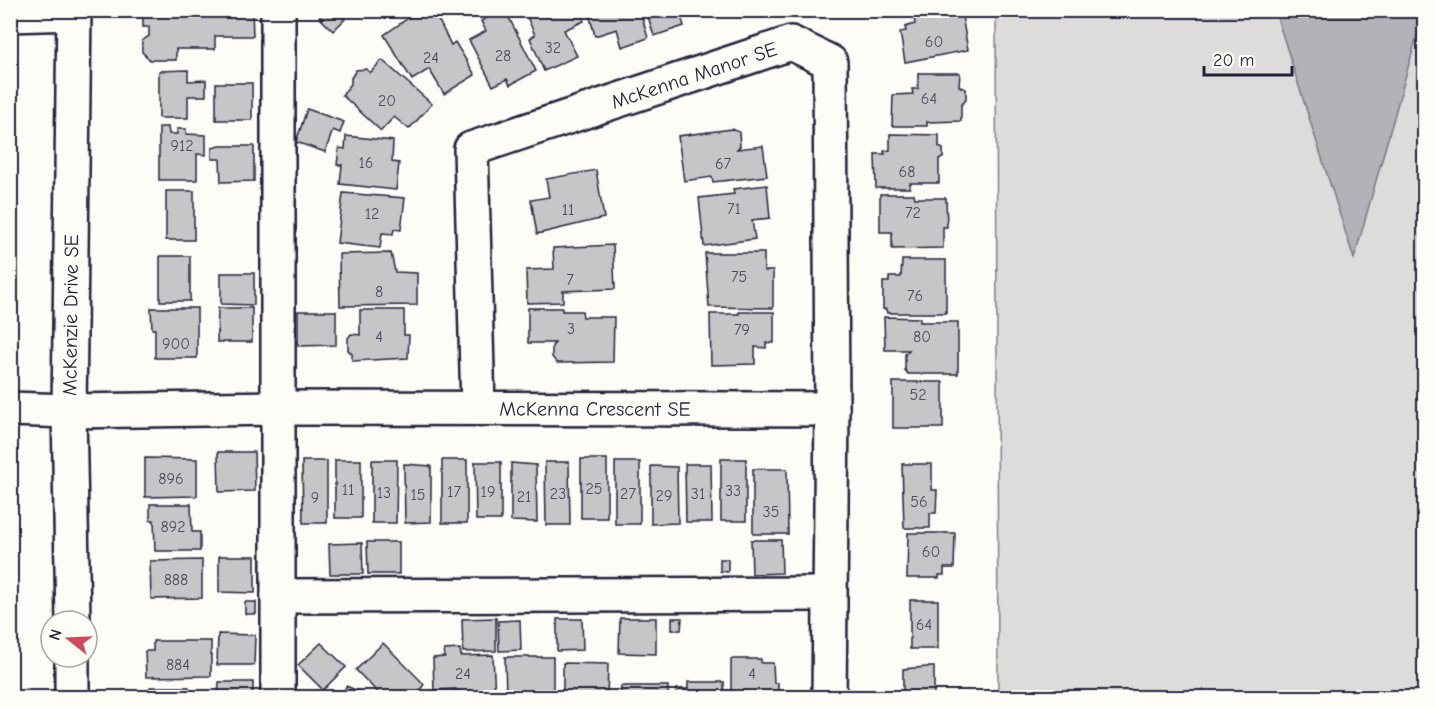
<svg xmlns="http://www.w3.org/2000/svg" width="1435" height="708" viewBox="0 0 1435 708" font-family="'Comic Neue',sans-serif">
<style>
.green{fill:#dddcdb;stroke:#807f8b;stroke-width:1.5}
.water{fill:#b2b2b7;stroke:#787885;stroke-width:1.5}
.building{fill:#c6c6c8;stroke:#22223b;stroke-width:1.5}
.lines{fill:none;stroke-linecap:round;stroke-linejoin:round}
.minor-casing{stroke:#22223b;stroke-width:38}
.minor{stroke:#fdfcf7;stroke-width:33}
.labels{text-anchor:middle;stroke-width:4.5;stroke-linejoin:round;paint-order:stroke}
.number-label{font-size:16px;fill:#4b4b5e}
.street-label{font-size:20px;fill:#22223b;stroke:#fdfcf7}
</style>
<rect width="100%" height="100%" fill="#fdfcf7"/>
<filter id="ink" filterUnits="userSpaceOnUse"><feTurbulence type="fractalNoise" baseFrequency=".0167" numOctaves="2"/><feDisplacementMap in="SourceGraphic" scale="12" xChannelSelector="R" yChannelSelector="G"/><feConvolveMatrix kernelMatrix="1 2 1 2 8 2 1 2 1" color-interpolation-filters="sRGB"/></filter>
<g filter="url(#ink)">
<polygon class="green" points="996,11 1424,11 1424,697 998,697"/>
<polygon class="water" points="1275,11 1424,11 1354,259"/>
<g class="building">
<polygon points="143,10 252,10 253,36 215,36 215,49 176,49 176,60 150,60 142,52 142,41 149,36 149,27 143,27"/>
<polygon points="326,10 336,10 345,19 333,31 319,17"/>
<polygon points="425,10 429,10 440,23 451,45 455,42 475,75 444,94 429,69 412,80 384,35 414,14 415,17"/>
<polygon points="501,10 505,10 536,71 510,85 507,79 493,86 469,40 486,31 481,21"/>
<polygon points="524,10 580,10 584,21 564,30 577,56 544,71 530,38 535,35"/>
<polygon points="588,10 640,10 648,38 622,47 617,29 595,36"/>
<polygon points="646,10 679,10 684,26 654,36"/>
<polygon points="913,10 961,10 968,50 905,62 900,32 906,31 905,27 915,24"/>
<polygon points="382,60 432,104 409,129 394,117 381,131 342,95 351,84 351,78 356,70 366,69 370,73"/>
<polygon points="188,70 188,81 206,80 206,96 188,96 188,118 159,118 159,71"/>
<polygon points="918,73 960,73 959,86 966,89 966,100 961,105 961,121 927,122 927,126 892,126 893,95 913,94 912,89 918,89"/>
<rect x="216" y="83" width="36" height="37"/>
<polygon points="307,109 344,122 340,133 333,130 325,152 296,142"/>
<polygon points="159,127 168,127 169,134 177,134 177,129 186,129 186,134 206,135 206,155 197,154 197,180 159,180"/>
<polygon points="732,129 739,132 740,146 737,149 763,146 767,176 713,182 712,177 684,181 678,136"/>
<polygon points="890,134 939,135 939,147 943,149 943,158 939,159 939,183 910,183 910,188 876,188 875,154 885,154 884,151 890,150"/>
<polygon points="346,136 393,141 392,162 399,163 396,190 340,184 342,165 337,165 339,148 345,149"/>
<polygon points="220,146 254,146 254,181 221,182 220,159 212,159 212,148"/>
<polygon points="596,170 604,218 537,234 531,200 549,197 546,179"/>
<polygon points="767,185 770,218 752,220 755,239 704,246 699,198 734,194 733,189"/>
<rect x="166" y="191" width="28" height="49"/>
<polygon points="343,193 405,198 401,230 394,229 393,234 382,233 380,248 337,243"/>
<polygon points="880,194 914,194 915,198 946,198 947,227 943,227 943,248 892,249 892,232 880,232"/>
<polygon points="613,245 615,289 563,291 563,302 527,303 526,270 554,269 553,248"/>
<polygon points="391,253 395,272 417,273 417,305 340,306 339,254"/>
<polygon points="705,253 764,253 764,271 773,271 773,308 709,307"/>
<rect x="160" y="256" width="30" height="45"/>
<polygon points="902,260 946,260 946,313 887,313 886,309 883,309 883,282 889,282 889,277 901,277"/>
<polygon points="221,273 254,273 254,305 221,304"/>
<polygon points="151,308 197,308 197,358 155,358 155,329 152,329"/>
<polygon points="218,308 252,308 252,342 217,342"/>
<polygon points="528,308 562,308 562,311 582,311 583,317 614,317 613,362 557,363 552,357 552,346 555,343 528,343"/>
<polygon points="360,310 404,310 404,335 409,335 408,358 352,361 352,354 348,350 348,338 351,334 360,335"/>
<polygon points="298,311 336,311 336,345 298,346"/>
<polygon points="739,312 774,312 774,343 766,343 766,348 755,347 755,364 711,365 710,314 739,314"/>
<polygon points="884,317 920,318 920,322 958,322 958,374 908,374 905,370 905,354 909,350 885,350"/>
<rect x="893" y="382" width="50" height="46"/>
<polygon points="218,452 254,452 255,491 219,492"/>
<polygon points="145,458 197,459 197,496 145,497"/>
<rect x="581" y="459" width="26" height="59"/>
<rect x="721" y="459" width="25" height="62"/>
<rect x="335" y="460" width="26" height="58"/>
<polygon points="372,460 397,460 396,523 372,523"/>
<rect x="442" y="460" width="25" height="63"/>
<polygon points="302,461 327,461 327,523 303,523"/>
<polygon points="475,462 501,462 501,520 476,520"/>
<polygon points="545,462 569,462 570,525 546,525"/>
<rect x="615" y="462" width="25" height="62"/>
<polygon points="511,463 536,465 537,522 511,521"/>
<polygon points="404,464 431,466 431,522 405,523"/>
<polygon points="685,464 711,464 712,522 686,522"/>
<polygon points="902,464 932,464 932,490 937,490 936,513 930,513 930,528 904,528"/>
<polygon points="651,466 677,467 678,523 651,524"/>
<polygon points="753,469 787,469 788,534 753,534"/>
<polygon points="150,504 191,504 192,532 200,532 200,551 155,551 154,520 150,520"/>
<polygon points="908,533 955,533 954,568 944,568 944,575 939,575 939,578 907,578"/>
<polygon points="751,540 781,540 782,573 752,574"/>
<polygon points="367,542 399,542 399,574 368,574"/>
<polygon points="362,543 363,574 330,574 329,544"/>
<polygon points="219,556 255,556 255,593 219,592"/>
<polygon points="720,559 728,559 728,572 720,571"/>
<polygon points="202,560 202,598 151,599 150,561"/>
<rect x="910" y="600" width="28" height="49"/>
<rect x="245" y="602" width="11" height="12"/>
<polygon points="496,618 496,651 463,652 462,619"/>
<polygon points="620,618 656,618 656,654 619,653"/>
<polygon points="672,618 682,618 681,630 672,630"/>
<polygon points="557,619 582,619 583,650 557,651"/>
<polygon points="520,620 521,650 499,651 498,621"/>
<polygon points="218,634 255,635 254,665 217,665"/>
<polygon points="153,641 211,641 211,676 146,677 145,651 153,651"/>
<polygon points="321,643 346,667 323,690 298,665"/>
<polygon points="383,643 424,684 415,698 383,698 356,670"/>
<polygon points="460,649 461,656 493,655 495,698 456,698 456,689 434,690 433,658 445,657 444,650"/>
<polygon points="505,657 553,657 553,698 506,698"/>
<polygon points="731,659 761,659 761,663 773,663 774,683 778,683 778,698 731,698"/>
<polygon points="563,663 608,664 607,698 563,698"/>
<polygon points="927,667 934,667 934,698 903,698 903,669"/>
<polygon points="219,682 253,682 253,698 218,698"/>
<polygon points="688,682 724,682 724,698 676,698 676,689 688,689"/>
<polygon points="346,686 370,696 370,698 342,698"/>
<rect x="621" y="686" width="47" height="12"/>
<rect x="150" y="687" width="39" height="11"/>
</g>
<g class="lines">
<defs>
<g id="minor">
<polyline points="278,10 278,698"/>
<polyline points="10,15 74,13"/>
<path id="s1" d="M478 408 471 149 791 43 830 62 832 409 829 698"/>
<path id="s2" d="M10 409 69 411 278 408 832 409"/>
<polyline points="278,596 829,594"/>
<path id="s3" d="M73 621 69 411 74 10"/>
<polyline points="72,698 72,657"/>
</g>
</defs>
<use href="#minor" class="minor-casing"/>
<use href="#minor" class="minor"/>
</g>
</g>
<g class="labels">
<g class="number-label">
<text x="934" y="47">60</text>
<text x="553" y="53">32</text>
<text x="503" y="61">28</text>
<text x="431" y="63">24</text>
<text x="929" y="104">64</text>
<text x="387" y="106">20</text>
<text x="182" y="151">912</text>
<text x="366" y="168">16</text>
<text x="723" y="169">67</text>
<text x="907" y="177">68</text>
<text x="734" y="214">71</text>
<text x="568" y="215">11</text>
<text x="913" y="218">72</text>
<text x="372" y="219">12</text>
<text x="739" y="282">75</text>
<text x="570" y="285">7</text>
<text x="379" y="297">8</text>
<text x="915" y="301">76</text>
<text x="571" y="334">3</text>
<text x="742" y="335">79</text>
<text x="379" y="342">4</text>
<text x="922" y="342">80</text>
<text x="176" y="349">900</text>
<text x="918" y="400">52</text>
<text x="171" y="484">896</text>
<text x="594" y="494">25</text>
<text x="348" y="495">11</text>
<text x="733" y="496">33</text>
<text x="454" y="497">17</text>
<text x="488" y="497">19</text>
<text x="384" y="498">13</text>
<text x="558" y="499">23</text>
<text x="628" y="499">27</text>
<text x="698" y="499">31</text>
<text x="418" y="500">15</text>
<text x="664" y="501">29</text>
<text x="524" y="502">21</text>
<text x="315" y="503">9</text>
<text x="919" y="507">56</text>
<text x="771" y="517">35</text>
<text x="173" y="532">892</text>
<text x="931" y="557">60</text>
<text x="176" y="585">888</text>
<text x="924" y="630">64</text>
<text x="178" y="670">884</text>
<text x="463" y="679">24</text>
<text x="752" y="679">4</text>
</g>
<g class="street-label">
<text dy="7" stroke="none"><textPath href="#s1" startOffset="494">McKenna Manor SE</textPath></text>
<text dy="7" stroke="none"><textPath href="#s3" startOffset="306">McKenzie Drive SE</textPath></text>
<text dy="7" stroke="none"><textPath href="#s2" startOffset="585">McKenna Crescent SE</textPath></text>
</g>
</g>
<rect width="1435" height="708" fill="none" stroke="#fdfcf7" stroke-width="36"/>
<rect x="18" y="18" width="1399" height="672" fill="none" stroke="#22223b" stroke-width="2" filter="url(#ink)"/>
<g transform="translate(69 639) rotate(288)"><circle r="28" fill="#fdfcf7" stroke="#a5a5ac" stroke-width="1.5"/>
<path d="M0-4.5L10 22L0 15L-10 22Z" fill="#d1495b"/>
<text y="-9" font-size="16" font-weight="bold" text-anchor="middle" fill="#22223b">N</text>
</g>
<path d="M1204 66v9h88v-9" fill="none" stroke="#22223b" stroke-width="3"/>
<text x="1213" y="66" font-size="18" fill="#22223b" stroke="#fdfcf7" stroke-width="4.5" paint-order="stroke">20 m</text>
</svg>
